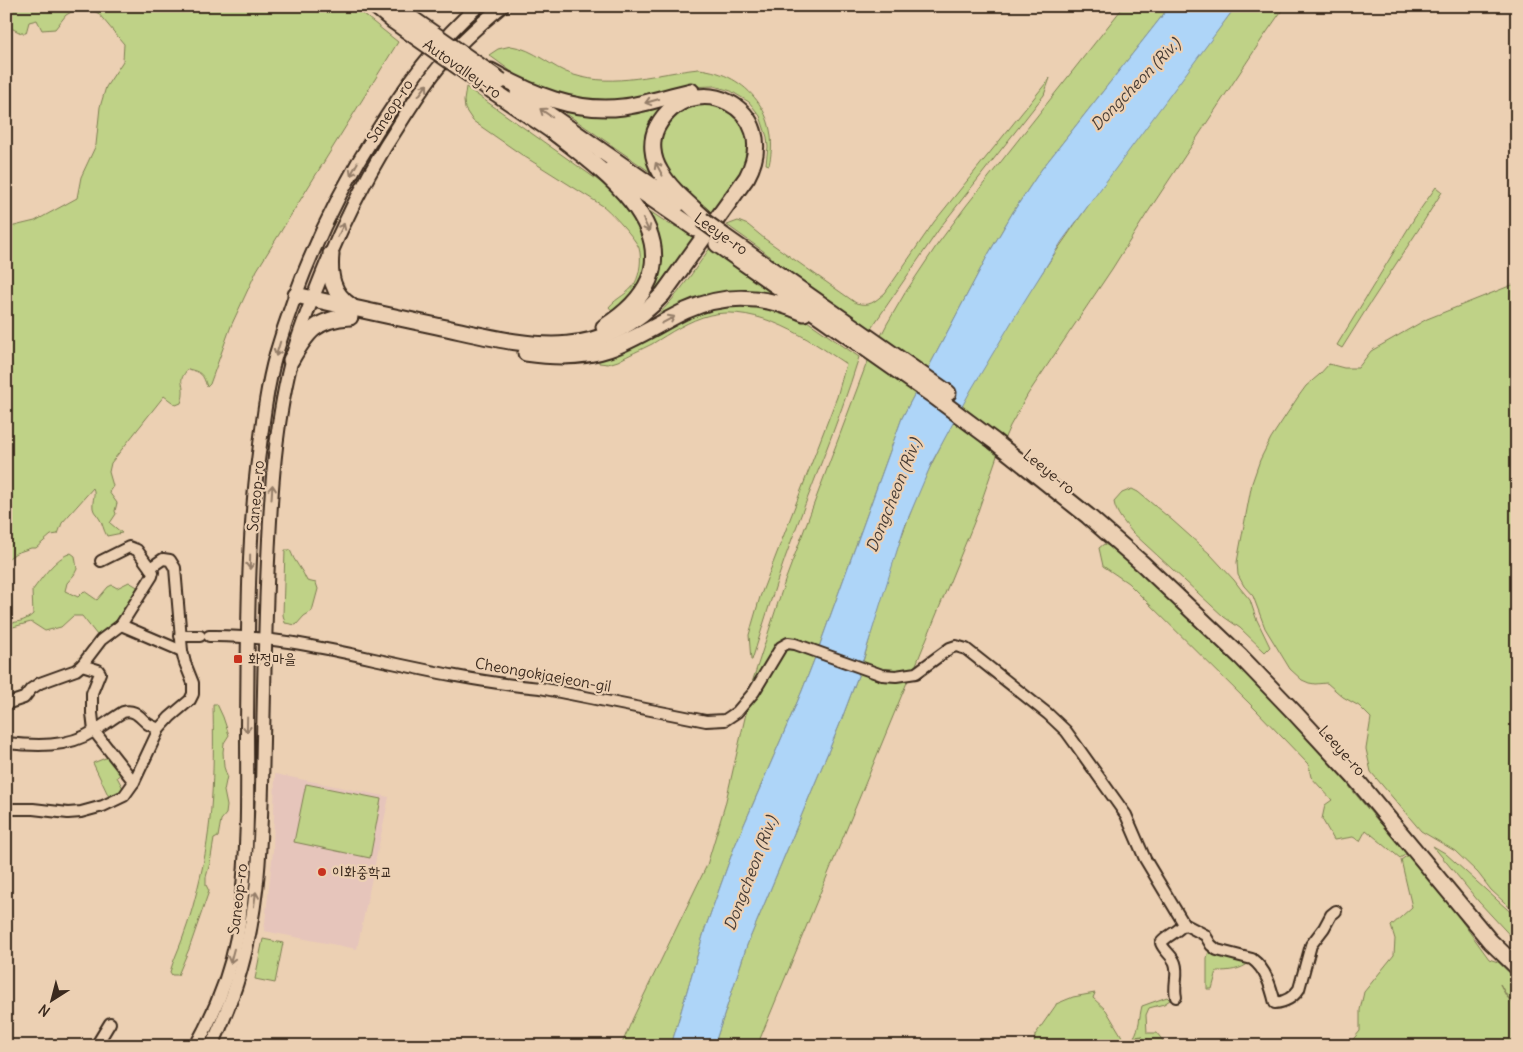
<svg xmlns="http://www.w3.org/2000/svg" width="1523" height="1052" viewBox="0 0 1523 1052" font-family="Delius,'Poor Story',sans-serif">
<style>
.built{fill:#e6c5bb}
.green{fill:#bfd287;stroke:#7d7e52}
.water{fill:#aed5f8;stroke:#8091a1}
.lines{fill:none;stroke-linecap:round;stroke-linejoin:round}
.minor-casing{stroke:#3b2a1e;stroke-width:14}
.major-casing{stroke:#3b2a1e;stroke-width:16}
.highway-casing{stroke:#3b2a1e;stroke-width:19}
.minor{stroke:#ecd0b3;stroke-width:10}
.major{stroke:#ecd0b3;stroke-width:12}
.highway{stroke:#ecd0b3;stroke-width:15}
.highway-bridge-casing{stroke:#3b2a1e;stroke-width:19;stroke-linecap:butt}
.highway-bridge{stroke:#ecd0b3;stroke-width:15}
.oneway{stroke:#947d68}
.poi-dot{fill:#c8321e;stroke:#ecd0b3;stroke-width:2}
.labels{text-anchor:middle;stroke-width:4.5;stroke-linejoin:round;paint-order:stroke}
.street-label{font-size:15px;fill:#3b2a1e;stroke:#ecd0b3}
.poi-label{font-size:15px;fill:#3b2a1e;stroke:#ecd0b3;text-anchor:start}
.water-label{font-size:16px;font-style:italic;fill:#463b34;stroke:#ecd0b3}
</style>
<rect width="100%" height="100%" fill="#ecd0b3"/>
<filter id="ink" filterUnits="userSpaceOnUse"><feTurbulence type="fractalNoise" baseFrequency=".02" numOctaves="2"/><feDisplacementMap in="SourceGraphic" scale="10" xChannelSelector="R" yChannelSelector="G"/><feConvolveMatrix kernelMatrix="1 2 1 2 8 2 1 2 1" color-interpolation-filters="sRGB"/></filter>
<g filter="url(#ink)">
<polygon class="built" points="275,774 389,797 357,949 264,931 273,851"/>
<g class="green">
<polygon points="6,6 82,6 66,15 55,29 42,30 37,20 29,22 26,33 21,33 11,28 9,21 6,22"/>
<path d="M84 6H353L398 42 257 270 231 326 210 384 207 387C203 374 201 372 188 369 177 382 184 381 183 394 183 397 182 400 181 403L176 405 164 396 111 463 109 472 113 486 109 492 117 503 115 511 116 514 110 523 122 533 107 536C103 530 103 523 99 518 96 513 94 513 93 508 92 500 96 494 93 488L62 523 58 534 51 535 36 548H31L16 553 6 560V228L35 221 77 198 81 177 96 145 100 107 106 87 123 61 124 44 98 13Z"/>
<polygon points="1124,6 1170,6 1041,170 1013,212 989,253 902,418 818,650 802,691 734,848 705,929 671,1046 621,1046 633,1018 707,865 725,805 747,709 790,640 750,689 785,581 866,365 887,324 905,293 937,245 966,206"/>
<path d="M1236 6H1285L1262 39 1146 215 1112 269 1028 394 1010 426 998 453 975 520 915 667 914 669 891 672 862 665C882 595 902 524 934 459 1014 295 1127 151 1236 6Z"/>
<path d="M511 46C535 49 551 68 574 75 615 88 657 73 699 69 748 74 781 116 769 165L766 164 768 147 767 137 760 116 749 102 731 91 714 86 686 87 652 95 603 103 549 94 520 78 489 55 498 49Z"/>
<path d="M1050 78 1044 95 942 225 870 330 798 279 762 250 727 225 738 221 748 225 765 239 856 303C870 307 874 302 885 293L934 222Z"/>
<path d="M466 87 599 181 621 200 637 219 648 250 641 285 618 311 613 312 609 307C617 297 629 294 635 283 640 274 642 258 639 248 635 238 612 213 603 206L522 155 473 121 465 109 464 101Z"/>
<polygon points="670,101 665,108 653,174 558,108"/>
<polygon points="714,101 744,119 753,155 714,216 694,203 682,192 659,159 660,134 678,108"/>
<path d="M1436 187 1442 192C1410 245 1374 295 1342 348L1337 345 1417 214Z"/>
<polygon points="648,210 669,224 687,231 697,238 659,293 637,304 650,285 645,214"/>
<path d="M710 248 780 295 778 298 761 294 646 325C673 304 690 276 710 248Z"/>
<polygon points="1512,285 1517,286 1517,914 1491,890 1478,873 1455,851 1421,831 1371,772 1366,749 1371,718 1359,706 1343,697 1327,683 1315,684 1309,683 1302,680 1290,669 1265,628 1253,596 1244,586 1238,575 1237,562 1252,483 1260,460 1271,438 1298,397 1306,386 1319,375 1329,364 1344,368 1358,368 1371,351 1427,319"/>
<path d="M737 303 792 313 807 321 859 357C838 425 809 491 785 558 773 592 763 626 752 660H751L749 635 760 597 837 397 846 364C809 339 758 304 710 315 689 320 670 333 652 344 640 350 629 355 618 361L608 364 599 363V359L692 315Z"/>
<path d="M1132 489 1138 492 1172 520 1210 554 1234 580 1240 588 1250 600 1256 618 1270 647 1265 652 1240 628 1224 617 1132 532C1125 523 1116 514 1114 502L1122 493Z"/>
<polygon points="1104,544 1115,549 1180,607 1275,701 1337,768 1352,790 1379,822 1394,835 1408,853 1400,858 1366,830 1360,841 1353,837 1334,840 1322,819 1325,805 1332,800 1311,777 1308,764 1256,710 1128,583 1103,566 1099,548"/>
<path d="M285 550H290C294 562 303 570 307 581L316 583 318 589 312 611 304 616 296 625 285 623 283 615Z"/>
<path d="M71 553 75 556 77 569 74 575 67 583 65 591 78 597 84 591 97 600 108 587 112 585 117 588 129 582 139 588V592L116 623 100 636 97 635 82 616H73L61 627 45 631 31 622 6 629V623C15 623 26 621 33 614L32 591C42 578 55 558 71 553Z"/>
<polygon points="859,673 883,681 908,680 757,1046 714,1046 747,945 839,726"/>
<path d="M213 704H217L223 717 229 735 224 743 223 752 224 767 227 776 224 791 227 806 226 814 221 820 218 837 214 839 210 863 206 877V885L209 891 189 949 178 975H172L170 972C173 961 178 951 182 940 190 919 196 896 201 874 214 818 214 761 213 704Z"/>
<polygon points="108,757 122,773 117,777 124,790 109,797 93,763"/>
<polygon points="306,784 381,799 370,858 294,842"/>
<polygon points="1433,846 1445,853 1517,918 1517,943 1479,902"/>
<polygon points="1408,855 1455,912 1489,959 1498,962 1517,980 1517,1007 1507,996 1500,984 1506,996 1517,1008 1517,1046 1350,1046 1350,1043 1360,1031 1360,1010 1364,992 1394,955 1395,939 1391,926 1412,907 1401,860"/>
<polygon points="263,939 283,943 275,983 255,979"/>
<path d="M1209 951H1212L1250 962C1241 970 1229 971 1217 971L1212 989H1207V958Z"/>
<path d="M1095 993 1093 998 1106 1010 1124 1040 1143 1036 1134 1037C1140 1027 1139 1017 1142 1006L1167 997 1170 1000 1164 1004 1149 1008 1146 1015 1147 1033H1157L1163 1041 1160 1046H1143L1144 1043 1142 1046H1034L1035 1035 1056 1005V1004L1073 997Z"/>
</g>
<polygon class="water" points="1170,6 1236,6 1062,241 1020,308 971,390 933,460 904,528 859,673 839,726 747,945 714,1046 671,1046 705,929 734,848 802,691 818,650 902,418 989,253 1013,212 1041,170"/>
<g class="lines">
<defs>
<g id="minor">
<polyline points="101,561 129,547 137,550 150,568"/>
<polyline points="121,625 182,651"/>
<polyline points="180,636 200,636"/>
<path d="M209 636C265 635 320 647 374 659 429 671 484 683 540 688L706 721 725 720 737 712 754 692 781 647 788 643 795 644 882 675 896 676 916 673 950 648 956 646 966 649 1048 714 1066 731 1074 742 1126 815 1145 859 1184 924 1205 935 1211 945 1217 950 1252 959C1266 969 1271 987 1275 1003 1285 1002 1293 998 1299 989L1311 945 1324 928 1331 915 1336 911"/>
<polyline points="82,665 98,670 100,673 92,693 92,713 94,731 134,782"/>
<polyline points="6,704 24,698 31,689 40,683 76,670 82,665 101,640 121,625 152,576 153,572 150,568 163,559 170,560 175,568 182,651 185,663 193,683 193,694 190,700 170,717 159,729 134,782 124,796 103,806 81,812 68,813 33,809 6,809"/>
<path d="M6 743C35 746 68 748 94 731 104 725 113 718 123 712 136 709 139 717 148 724 152 726 156 728 159 729"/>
<path d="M1176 997C1173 985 1179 974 1175 963 1172 955 1164 951 1161 943 1167 935 1177 933 1184 924"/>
<polyline points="96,1046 110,1023"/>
</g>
<g id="major">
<path d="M196 1046C215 1012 230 974 237 937 239 926 240 914 241 903 249 844 247 785 247 725 248 634 247 543 259 453 263 420 267 386 276 354 299 275 333 200 377 131 406 86 437 41 478 6"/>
<path d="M211 1046C218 1034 222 1022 227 1010 262 924 261 832 263 740 264 688 265 636 267 584 270 510 273 434 291 362 298 333 310 305 321 277 339 232 360 189 385 147 402 121 418 93 438 68 457 45 479 25 502 6"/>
</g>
<g id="highway">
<polyline points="375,6 392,20"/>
<path d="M491 71C531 94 576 113 623 107 646 104 668 96 691 91"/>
<polyline points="493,91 558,135"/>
<polyline points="518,93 678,204"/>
<path d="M551 130C592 163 674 217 649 280 640 301 623 315 604 327"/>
<polyline points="610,170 696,229"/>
<polyline points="725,237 948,393"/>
<polyline points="717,244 931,394 994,441 1088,516 1144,565 1241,657 1293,711 1354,777 1490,941 1517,967"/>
<path d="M331 254C329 275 332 294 351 306"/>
<path d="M296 295C343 306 390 316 437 326 523 344 595 369 663 294L747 177C784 108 691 64 657 127 650 141 652 158 660 171 670 189 688 203 704 218"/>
<path d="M526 353C553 357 583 358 609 349 636 339 660 323 685 311 724 293 765 295 804 313"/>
<path d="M291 360C307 332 316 319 350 317"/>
</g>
</defs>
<use href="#minor" class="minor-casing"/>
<use href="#major" class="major-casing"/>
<use href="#highway" class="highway-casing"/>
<use href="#minor" class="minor"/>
<use href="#major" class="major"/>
<use href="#highway" class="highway"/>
<defs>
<g id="highway-bridge">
<polyline points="401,11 501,81"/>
<polyline points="392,20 493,91"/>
<polyline points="702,220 724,236"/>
</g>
</defs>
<use href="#highway-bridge" class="highway-bridge-casing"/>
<use href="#highway-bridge" class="highway-bridge"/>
</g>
<defs><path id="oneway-shaft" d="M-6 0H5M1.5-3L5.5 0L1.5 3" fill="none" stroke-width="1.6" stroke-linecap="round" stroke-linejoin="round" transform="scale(1.25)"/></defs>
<g class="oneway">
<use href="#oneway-shaft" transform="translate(423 90) rotate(-54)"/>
<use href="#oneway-shaft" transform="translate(652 101) rotate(164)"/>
<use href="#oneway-shaft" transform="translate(546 113) rotate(-145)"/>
<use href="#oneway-shaft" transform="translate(354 169) rotate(119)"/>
<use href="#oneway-shaft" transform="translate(659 169) rotate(-118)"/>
<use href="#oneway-shaft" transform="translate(646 225) rotate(65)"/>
<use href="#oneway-shaft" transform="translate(341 230) rotate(-65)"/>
<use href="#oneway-shaft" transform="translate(668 320) rotate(-28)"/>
<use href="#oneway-shaft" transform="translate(278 349) rotate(107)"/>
<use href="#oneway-shaft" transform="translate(272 492) rotate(-86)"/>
<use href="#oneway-shaft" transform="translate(250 562) rotate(91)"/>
<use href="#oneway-shaft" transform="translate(247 725) rotate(91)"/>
<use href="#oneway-shaft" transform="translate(255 899) rotate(-82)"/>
<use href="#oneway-shaft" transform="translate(232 956) rotate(105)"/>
</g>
</g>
<g class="poi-dot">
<rect x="233" y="654" width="10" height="10" rx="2.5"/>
<circle cx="322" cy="872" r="5"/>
</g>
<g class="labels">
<g class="street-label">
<text transform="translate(462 69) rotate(35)" y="5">Autovalley-ro</text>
<text transform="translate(390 111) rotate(-57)" y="5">Saneop-ro</text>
<text transform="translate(721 234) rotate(35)" y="5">Leeye-ro</text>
<text transform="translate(1049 472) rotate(39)" y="5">Leeye-ro</text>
<text transform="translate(256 496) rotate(-85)" y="5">Saneop-ro</text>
<text transform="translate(543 675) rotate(10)" y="5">Cheongokjaejeon-gil</text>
<text transform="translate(1342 751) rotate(48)" y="5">Leeye-ro</text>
<text transform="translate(238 899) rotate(-83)" y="5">Saneop-ro</text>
</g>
<g class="poi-label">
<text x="248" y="664">화정마을</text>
<text x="332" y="877">이화중학교</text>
</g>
<g class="water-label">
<text transform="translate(1135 84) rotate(-46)" y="6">Dongcheon (Riv.)</text>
<text transform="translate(893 495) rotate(-68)" y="6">Dongcheon (Riv.)</text>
<text transform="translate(750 873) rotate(-69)" y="6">Dongcheon (Riv.)</text>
</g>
</g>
<rect width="1523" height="1052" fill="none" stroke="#ecd0b3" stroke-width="25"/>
<rect x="12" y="12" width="1498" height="1027" fill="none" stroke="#3b2a1e" stroke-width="2" filter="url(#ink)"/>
<g transform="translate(52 1000) rotate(216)" stroke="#ecd0b3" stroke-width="4" paint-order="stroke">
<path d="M0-4L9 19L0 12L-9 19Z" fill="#3b2a1e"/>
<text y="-8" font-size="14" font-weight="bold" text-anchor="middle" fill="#3b2a1e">N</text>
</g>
</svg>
